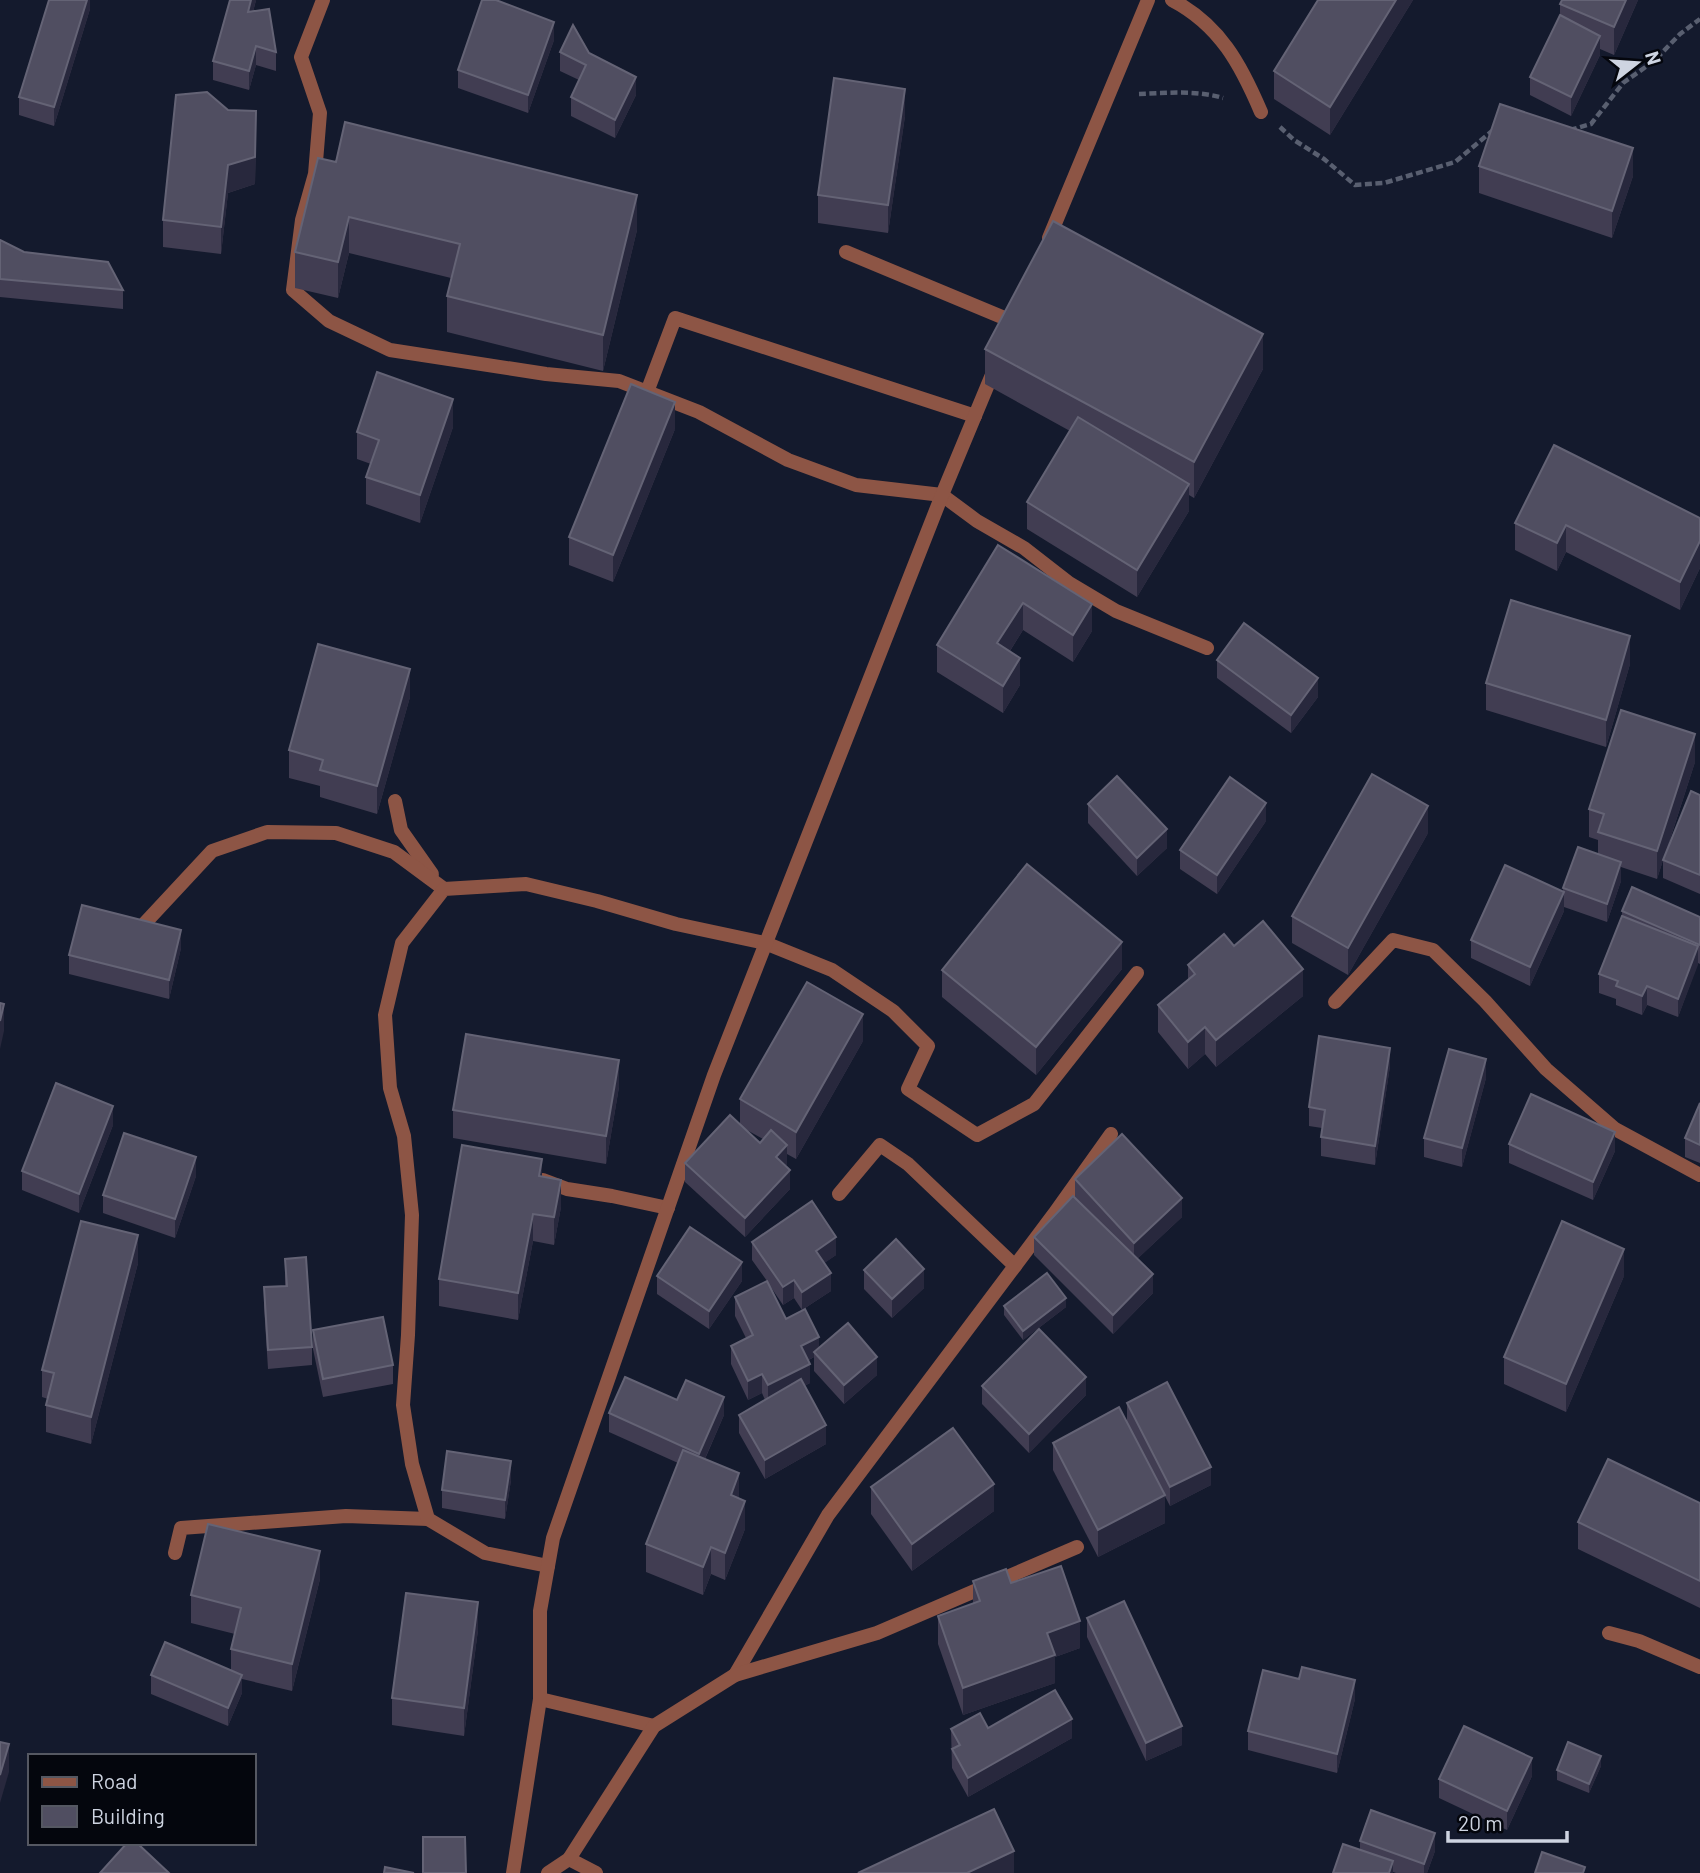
<svg xmlns="http://www.w3.org/2000/svg" width="1700" height="1873" viewBox="0 0 1700 1873" font-family="Barlow,sans-serif">
<style>
.lines{fill:none;stroke-linecap:round;stroke-linejoin:round}
.path{stroke:#595f70;stroke-width:4.5;stroke-dasharray:7 3.5;stroke-linecap:butt}
.minor{stroke:#8d5545;stroke-width:14}
.wall{fill:#413d52;fill-rule:evenodd}
.shaded-wall{fill:#28283d}
.building{fill:#504e61;stroke:#646375;stroke-width:2}
</style>
<rect width="100%" height="100%" fill="#141a2d"/>
<g class="lines">
<g class="path">
<path d="M1139 94C1166 93 1197 90 1223 98"/>
<polyline points="1280,127 1294,140 1324,159 1355,185 1384,183 1455,162 1492,131"/>
<polyline points="1570,130 1591,124 1623,83 1654,61 1680,34 1700,19"/>
</g>
<g class="minor">
<polyline points="323,0 301,57 320,113 315,174 302,220 293,290 329,321 390,350 546,374 619,381 699,412 788,460 856,485 942,495 977,521 1024,548 1069,583 1116,611 1207,648"/>
<path d="M1172 0C1220 25 1241 65 1261 112"/>
<polyline points="1049,238 1148,0"/>
<polyline points="846,252 1014,322"/>
<polyline points="647,392 675,318 975,416"/>
<polyline points="395,801 401,830 432,874"/>
<polyline points="145,923 212,851 267,832 336,833 394,852 444,889"/>
<polyline points="1335,1002 1393,940 1433,950 1485,1001 1546,1069 1615,1129 1700,1175"/>
<polyline points="543,1180 567,1189 612,1196 668,1208"/>
<polyline points="839,1194 880,1145 908,1164 1015,1266"/>
<polyline points="175,1553 181,1528 346,1516 428,1519"/>
<polyline points="548,1566 485,1553 428,1519 412,1464 403,1405 408,1335 412,1215 404,1136 390,1088 385,1015 402,943 444,889 526,884 597,901 676,924 765,943 832,970 893,1011 928,1046 908,1089 977,1135 1034,1104 1137,973"/>
<polyline points="1609,1633 1639,1641 1700,1667"/>
<polyline points="735,1675 828,1515 1054,1214 1111,1134"/>
<polyline points="540,1699 654,1726"/>
<polyline points="569,1859 596,1873"/>
<polyline points="513,1873 540,1699 540,1611 553,1538 714,1075 942,495 994,370"/>
<polyline points="548,1873 569,1859 654,1726 735,1675 877,1633 1077,1547"/>
</g>
</g>
<g class="wall">
<polygon points="90,0 90,9 54,126 19,115 19,97"/>
<polygon points="256,0 253,12 276,52 276,71 256,65 249,90 213,80 213,61"/>
<polygon points="1318,0 1413,0 1330,135 1274,99 1274,71"/>
<polygon points="1638,0 1614,55 1600,49 1600,55 1571,116 1530,95 1530,77 1560,16 1560,4"/>
<polygon points="554,40 528,113 458,88 458,70"/>
<polygon points="560,52 589,53 636,95 615,138 571,116 571,97 579,80 560,71"/>
<polygon points="905,116 888,233 818,223 818,195"/>
<polygon points="256,138 255,184 228,193 221,254 163,247 163,220"/>
<polygon points="318,158 637,230 603,371 447,332 447,296 451,278 349,253 338,298 295,288 295,252"/>
<polygon points="1479,166 1633,176 1612,238 1479,193"/>
<polygon points="0,240 24,252 123,290 123,309 0,297"/>
<polygon points="985,349 1263,369 1194,498 1189,495 1189,511 1137,597 1027,529 1027,502 1070,431 985,384"/>
<polygon points="453,427 420,523 366,504 366,477 371,464 357,459 357,432"/>
<polygon points="675,429 613,582 569,565 569,537"/>
<polygon points="1700,518 1700,568 1680,610 1566,552 1557,571 1515,550 1515,523"/>
<polygon points="998,545 1092,631 1073,662 1023,630 1010,651 1020,685 1003,713 937,672 937,645"/>
<polygon points="1217,660 1318,697 1291,733 1217,678"/>
<polygon points="1630,664 1606,747 1486,710 1486,683"/>
<polygon points="410,697 377,814 320,797 320,786 289,778 289,750"/>
<polygon points="1695,762 1664,858 1700,795 1700,894 1663,878 1663,860 1657,879 1621,867 1621,881 1607,922 1564,907 1564,911 1530,986 1471,958 1471,940 1563,892 1563,888 1598,854 1598,840 1589,837 1589,809"/>
<polygon points="1088,804 1167,848 1137,876 1088,823"/>
<polygon points="1266,821 1217,894 1180,869 1180,850"/>
<polygon points="1428,833 1348,975 1292,943 1292,916"/>
<polygon points="1622,911 1700,917 1700,964 1698,963 1678,1017 1647,1005 1642,1015 1616,1005 1616,999 1599,993 1599,974 1622,916"/>
<polygon points="1234,946 1303,996 1216,1067 1205,1054 1188,1069 1158,1032 1158,1005 1188,980 1188,965"/>
<polygon points="181,948 169,999 69,974 69,955"/>
<polygon points="1122,969 1036,1075 942,997 942,970"/>
<path d="M863 1041 796 1159 787 1154V1164L785 1166 790 1189 745 1237 685 1182V1163L740 1125V1099ZM745 1129 763 1139 760 1143Z"/>
<polygon points="1390,1066 1375,1165 1321,1156 1321,1137 1322,1128 1309,1126 1309,1107"/>
<polygon points="1486,1078 1462,1167 1424,1157 1424,1138"/>
<polygon points="619,1087 606,1164 453,1138 453,1110"/>
<polygon points="1700,1103 1700,1163 1685,1157 1685,1138"/>
<polygon points="113,1125 79,1213 22,1190 22,1171"/>
<polygon points="1509,1144 1615,1151 1593,1200 1509,1163"/>
<polygon points="196,1176 175,1238 103,1213 103,1195"/>
<polygon points="542,1177 561,1207 554,1245 533,1241 518,1320 439,1306 439,1279"/>
<polygon points="1075,1179 1182,1217 1137,1259 1153,1293 1113,1334 1034,1255 1034,1237 1075,1197"/>
<polygon points="752,1242 836,1255 824,1263 831,1291 802,1310 794,1298 783,1305 770,1286 786,1319 819,1349 877,1375 844,1404 814,1371 814,1357 809,1360 810,1383 804,1386 826,1444 765,1479 739,1433 739,1415 765,1400 762,1393 748,1400 731,1364 731,1346 746,1338 735,1316 735,1297 767,1281 752,1260"/>
<polygon points="285,1259 312,1347 312,1365 268,1369 264,1306 264,1287 285,1286"/>
<polygon points="138,1263 91,1444 46,1432 46,1405 48,1399 42,1397 42,1370"/>
<polygon points="864,1270 924,1288 892,1318 864,1289"/>
<polygon points="657,1276 742,1281 709,1329 657,1294"/>
<polygon points="1624,1276 1566,1412 1504,1384 1504,1357"/>
<polygon points="1004,1306 1066,1307 1023,1340 1004,1315"/>
<polygon points="313,1330 393,1365 393,1384 323,1397 313,1349"/>
<polygon points="982,1386 1086,1395 1029,1453 982,1404"/>
<polygon points="677,1400 724,1415 705,1459 739,1499 745,1529 725,1580 711,1574 703,1595 646,1572 646,1544 678,1463 609,1432 609,1413"/>
<polygon points="1127,1403 1211,1485 1170,1506 1127,1422"/>
<polygon points="1053,1443 1165,1523 1098,1557 1053,1470"/>
<polygon points="511,1480 505,1519 442,1508 442,1490"/>
<polygon points="871,1487 994,1511 912,1571 871,1514"/>
<polygon points="1700,1503 1700,1608 1578,1549 1578,1522"/>
<polygon points="320,1579 292,1691 242,1679 242,1693 228,1726 151,1694 151,1675 231,1670 231,1649 235,1634 191,1623 191,1595"/>
<polygon points="973,1581 1011,1583 1080,1648 1055,1657 1055,1683 963,1715 938,1644 938,1616 973,1604"/>
<polygon points="1087,1618 1182,1745 1146,1761 1087,1637"/>
<polygon points="478,1630 464,1736 392,1725 392,1698"/>
<polygon points="1355,1699 1337,1773 1248,1750 1248,1731"/>
<polygon points="988,1728 1072,1738 968,1797 952,1768 951,1729"/>
<polygon points="1601,1766 1589,1793 1557,1780 1557,1770"/>
<polygon points="1532,1776 1507,1830 1439,1798 1439,1779"/>
<polygon points="1360,1841 1435,1851 1427,1873 1396,1873 1393,1872 1393,1873 1360,1850"/>
</g>
<g class="shaded-wall">
<polygon points="87,0 90,0 90,9 54,126 54,107"/>
<polygon points="251,0 256,0 248,31 248,12"/>
<polygon points="1396,0 1413,0 1330,135 1330,107"/>
<polygon points="1626,0 1638,0 1614,55 1614,27"/>
<polygon points="554,22 554,40 528,113 528,95"/>
<polygon points="1600,36 1600,55 1571,116 1571,97"/>
<polygon points="256,46 256,65 249,90 249,71"/>
<polygon points="636,77 636,95 615,138 615,120"/>
<polygon points="905,89 905,116 888,233 888,205"/>
<polygon points="256,111 255,184 228,193 221,254 221,227 228,165"/>
<polygon points="1633,148 1633,176 1612,238 1612,211"/>
<polygon points="637,195 637,230 603,371 603,335"/>
<polygon points="349,217 349,253 338,298 338,262"/>
<polygon points="1263,334 1263,369 1194,498 1194,462"/>
<polygon points="453,399 453,427 420,523 420,495"/>
<polygon points="675,402 675,429 613,582 613,555"/>
<polygon points="1189,484 1189,511 1137,597 1137,570"/>
<polygon points="1566,525 1566,552 1557,571 1557,543"/>
<polygon points="1700,541 1700,568 1680,610 1680,582"/>
<polygon points="1023,603 1023,630 997,671 997,643"/>
<polygon points="1092,604 1092,631 1073,662 1073,635"/>
<polygon points="1630,636 1630,664 1606,747 1606,720"/>
<polygon points="1020,658 1020,685 1003,713 1003,686"/>
<polygon points="410,669 410,697 377,814 377,786"/>
<polygon points="1318,678 1318,697 1291,733 1291,715"/>
<polygon points="1695,734 1695,762 1657,879 1657,851"/>
<polygon points="1266,803 1266,821 1217,894 1217,875"/>
<polygon points="1428,806 1428,833 1348,975 1348,948"/>
<polygon points="1167,829 1167,848 1137,876 1137,858"/>
<polygon points="1621,862 1621,881 1607,922 1607,904"/>
<polygon points="1564,892 1564,911 1530,986 1530,967"/>
<polygon points="181,930 181,948 169,999 169,980"/>
<polygon points="1122,942 1122,969 1036,1075 1036,1047"/>
<polygon points="1698,946 1698,965 1678,1017 1678,999"/>
<polygon points="1303,969 1303,996 1216,1067 1216,1040"/>
<polygon points="1647,986 1647,1005 1642,1015 1642,996"/>
<polygon points="4,1004 4,1031 0,1049 0,1021"/>
<polygon points="863,1014 863,1041 796,1159 796,1132"/>
<polygon points="1205,1027 1205,1054 1188,1069 1188,1042"/>
<polygon points="1390,1048 1390,1066 1375,1165 1375,1146"/>
<polygon points="1486,1059 1486,1078 1462,1167 1462,1148"/>
<polygon points="619,1060 619,1087 606,1164 606,1136"/>
<polygon points="113,1106 113,1125 79,1213 79,1194"/>
<polygon points="1615,1132 1615,1151 1593,1200 1593,1182"/>
<polygon points="787,1145 787,1164 776,1176 776,1157"/>
<polygon points="196,1157 196,1176 175,1238 175,1219"/>
<polygon points="542,1159 542,1187 539,1176"/>
<polygon points="790,1170 790,1189 745,1237 745,1218"/>
<polygon points="561,1180 561,1207 554,1245 554,1217"/>
<polygon points="1182,1198 1182,1217 1134,1262 1134,1243"/>
<polygon points="533,1214 533,1241 518,1320 518,1293"/>
<polygon points="138,1235 138,1263 91,1444 91,1417"/>
<polygon points="836,1237 836,1255 816,1269 816,1251"/>
<polygon points="1624,1249 1624,1276 1566,1412 1566,1384"/>
<polygon points="742,1262 742,1281 709,1329 709,1311"/>
<polygon points="924,1269 924,1288 892,1318 892,1299"/>
<polygon points="831,1273 831,1291 802,1310 802,1292"/>
<polygon points="1153,1274 1153,1293 1113,1334 1113,1315"/>
<polygon points="794,1280 794,1298 783,1305 783,1287"/>
<polygon points="1066,1298 1066,1307 1023,1340 1023,1331"/>
<polygon points="819,1337 819,1355 814,1352 814,1357 801,1364 801,1346"/>
<polygon points="877,1357 877,1375 844,1404 844,1385"/>
<polygon points="810,1364 810,1383 768,1404 768,1385"/>
<polygon points="762,1374 762,1393 748,1400 748,1381"/>
<polygon points="1086,1377 1086,1395 1029,1453 1029,1434"/>
<polygon points="724,1397 724,1415 699,1472 699,1454"/>
<polygon points="826,1425 826,1444 765,1479 765,1460"/>
<polygon points="511,1461 511,1480 505,1519 505,1500"/>
<polygon points="1211,1467 1211,1485 1170,1506 1170,1487"/>
<polygon points="739,1473 739,1500 731,1495"/>
<polygon points="994,1484 994,1511 912,1571 912,1544"/>
<polygon points="1165,1495 1165,1523 1098,1557 1098,1530"/>
<polygon points="745,1501 745,1529 725,1580 725,1553"/>
<polygon points="711,1547 711,1574 703,1595 703,1567"/>
<polygon points="320,1551 320,1579 292,1691 292,1664"/>
<polygon points="478,1602 478,1630 464,1736 464,1708"/>
<polygon points="1080,1621 1080,1648 1055,1657 1055,1683 963,1715 963,1688 1047,1633"/>
<polygon points="242,1675 242,1693 228,1726 228,1708"/>
<polygon points="1355,1680 1355,1699 1337,1773 1337,1754"/>
<polygon points="1072,1719 1072,1738 968,1797 968,1778"/>
<polygon points="1182,1726 1182,1745 1146,1761 1146,1743"/>
<polygon points="9,1744 9,1772 0,1803 0,1775"/>
<polygon points="1601,1756 1601,1766 1589,1793 1589,1784"/>
<polygon points="1532,1758 1532,1776 1507,1830 1507,1811"/>
<polygon points="1435,1833 1435,1851 1427,1873 1424,1873 1424,1864"/>
<polygon points="1014,1851 1014,1873 967,1873"/>
<polygon points="1393,1861 1393,1873 1389,1873"/>
</g>
<g class="building">
<polygon points="49,0 87,0 54,107 19,97"/>
<polygon points="230,0 251,0 248,12 269,9 276,52 256,46 249,71 213,61"/>
<polygon points="482,0 496,0 554,22 528,95 458,70"/>
<polygon points="1318,0 1396,0 1330,107 1274,71"/>
<polygon points="1562,0 1626,0 1614,27 1560,4"/>
<polygon points="1560,15 1600,36 1571,97 1530,77"/>
<polygon points="573,25 589,53 636,77 615,120 571,97 586,65 560,52"/>
<polygon points="834,78 905,89 888,205 818,195"/>
<polygon points="207,92 228,110 256,111 255,157 228,165 221,227 163,220 176,95"/>
<polygon points="1500,104 1633,148 1612,211 1479,166"/>
<polygon points="345,122 637,195 603,335 447,296 460,244 349,217 338,262 295,252 318,158 336,162"/>
<polygon points="1053,221 1263,334 1194,462 985,349"/>
<polygon points="0,240 24,252 108,262 123,290 0,279"/>
<polygon points="377,372 453,399 420,495 366,477 379,440 357,432"/>
<polygon points="631,384 675,402 613,555 569,537"/>
<polygon points="1078,417 1189,484 1137,570 1027,502"/>
<polygon points="1554,445 1700,518 1700,541 1680,582 1566,525 1557,543 1515,523"/>
<polygon points="998,545 1092,604 1073,635 1023,603 997,643 1020,658 1003,686 937,645"/>
<polygon points="1511,600 1630,636 1606,720 1486,683"/>
<polygon points="1244,623 1318,678 1291,715 1217,660"/>
<polygon points="318,644 410,669 377,786 320,770 323,760 289,750"/>
<polygon points="1621,710 1695,734 1657,851 1598,832 1604,814 1589,809"/>
<polygon points="1372,774 1428,806 1348,948 1292,916"/>
<polygon points="1117,776 1167,829 1137,858 1088,804"/>
<polygon points="1230,777 1266,803 1217,875 1180,850"/>
<polygon points="1691,791 1700,795 1700,875 1663,860"/>
<polygon points="1578,847 1621,862 1607,904 1563,888"/>
<polygon points="1027,864 1122,942 1036,1047 942,970"/>
<polygon points="1505,865 1564,892 1530,967 1471,940"/>
<polygon points="1632,887 1700,917 1700,945 1622,911"/>
<polygon points="82,905 181,930 169,980 69,955"/>
<polygon points="1622,916 1698,946 1678,999 1647,986 1642,996 1616,986 1618,981 1599,974"/>
<polygon points="1263,921 1303,969 1216,1040 1205,1027 1188,1042 1158,1005 1195,974 1188,965 1224,934 1234,946"/>
<polygon points="807,982 863,1014 796,1132 740,1099"/>
<polygon points="0,1003 4,1004 0,1021"/>
<polygon points="466,1034 619,1060 606,1136 453,1110"/>
<polygon points="1319,1036 1390,1048 1375,1146 1321,1137 1325,1110 1309,1107"/>
<polygon points="1449,1049 1486,1059 1462,1148 1424,1138"/>
<polygon points="56,1083 113,1106 79,1194 22,1171"/>
<polygon points="1531,1094 1615,1132 1593,1182 1509,1144"/>
<polygon points="1700,1103 1700,1145 1685,1138"/>
<polygon points="730,1115 760,1143 771,1130 787,1145 776,1157 790,1170 745,1218 685,1163"/>
<polygon points="124,1133 196,1157 175,1219 103,1195"/>
<polygon points="1122,1134 1182,1198 1134,1243 1075,1179"/>
<polygon points="462,1145 542,1159 539,1176 561,1180 554,1217 533,1214 518,1293 439,1279"/>
<polygon points="1073,1196 1153,1274 1113,1315 1034,1237"/>
<polygon points="812,1201 836,1237 816,1251 831,1273 802,1292 794,1280 783,1287 752,1242"/>
<polygon points="81,1221 138,1235 91,1417 46,1405 54,1373 42,1370"/>
<polygon points="1562,1221 1624,1249 1566,1384 1504,1357"/>
<polygon points="690,1227 742,1262 709,1311 657,1276"/>
<polygon points="896,1239 924,1269 892,1299 864,1270"/>
<polygon points="306,1257 312,1347 268,1350 264,1287 287,1286 285,1259"/>
<polygon points="1047,1273 1066,1298 1023,1331 1004,1306"/>
<polygon points="767,1281 786,1319 805,1309 819,1337 801,1346 810,1364 768,1385 762,1374 748,1381 731,1346 753,1335 735,1297"/>
<polygon points="383,1317 393,1365 323,1379 313,1330"/>
<polygon points="848,1323 877,1357 844,1385 814,1352"/>
<polygon points="1039,1329 1086,1377 1029,1434 982,1386"/>
<polygon points="625,1377 677,1400 686,1380 724,1397 699,1454 609,1413"/>
<polygon points="801,1379 826,1425 765,1460 739,1415"/>
<polygon points="1167,1382 1211,1467 1170,1487 1127,1403"/>
<polygon points="1119,1407 1165,1495 1098,1530 1053,1443"/>
<polygon points="953,1428 994,1484 912,1544 871,1487"/>
<polygon points="683,1450 739,1473 731,1495 745,1501 725,1553 711,1547 703,1567 646,1544"/>
<polygon points="447,1451 511,1461 505,1500 442,1490"/>
<polygon points="1608,1459 1700,1503 1700,1581 1578,1522"/>
<polygon points="208,1524 320,1551 292,1664 231,1649 241,1608 191,1595"/>
<polygon points="1061,1566 1080,1621 1047,1633 1055,1655 963,1688 938,1616 980,1601 973,1581 1006,1569 1011,1583"/>
<polygon points="406,1593 478,1602 464,1708 392,1698"/>
<polygon points="1124,1601 1182,1726 1146,1743 1087,1618"/>
<polygon points="165,1642 242,1675 228,1708 151,1675"/>
<polygon points="1302,1667 1355,1680 1337,1754 1248,1731 1263,1670 1299,1679"/>
<polygon points="1055,1690 1072,1719 968,1778 952,1749 960,1745 951,1729 980,1713 988,1728"/>
<polygon points="1464,1726 1532,1758 1507,1811 1439,1779"/>
<polygon points="0,1742 9,1744 0,1775"/>
<polygon points="1568,1742 1601,1756 1589,1784 1557,1770"/>
<polygon points="994,1809 1014,1851 967,1873 858,1873"/>
<polygon points="1371,1810 1435,1833 1424,1864 1360,1841"/>
<polygon points="423,1837 465,1837 466,1873 423,1873"/>
<polygon points="127,1843 137,1843 169,1873 100,1873"/>
<polygon points="1343,1844 1393,1861 1389,1873 1333,1873"/>
<polygon points="1542,1852 1585,1867 1583,1873 1535,1873"/>
<polygon points="385,1867 414,1873 384,1873"/>
</g>
<rect x="28" y="1754" width="228" height="91" fill="#04060d" stroke="#555862" stroke-width="2"/>
<rect x="42" y="1777" width="35" height="10" fill="#8d5545" stroke="#555862" stroke-width="2"/>
<text x="91" y="1789" font-size="21" fill="#ced4e1">Road</text>
<rect x="42" y="1806" width="35" height="21" fill="#504e61" stroke="#555862" stroke-width="2"/>
<text x="91" y="1824" font-size="21" fill="#ced4e1">Building</text>
<g transform="translate(1637 63) rotate(73)" stroke="#04060d" stroke-width="5" paint-order="stroke">
<path d="M0-5L12 26L0 18L-12 26Z" fill="#ced4e1"/>
<text y="-10" font-size="19" font-weight="bold" text-anchor="middle" fill="#ced4e1">N</text>
</g>
<path d="M1448 1831v10h119v-10" fill="none" stroke="#ced4e1" stroke-width="3.5"/>
<text x="1458" y="1831" font-size="21" fill="#ced4e1" stroke="#04060d" stroke-width="5" paint-order="stroke">20 m</text>
</svg>
